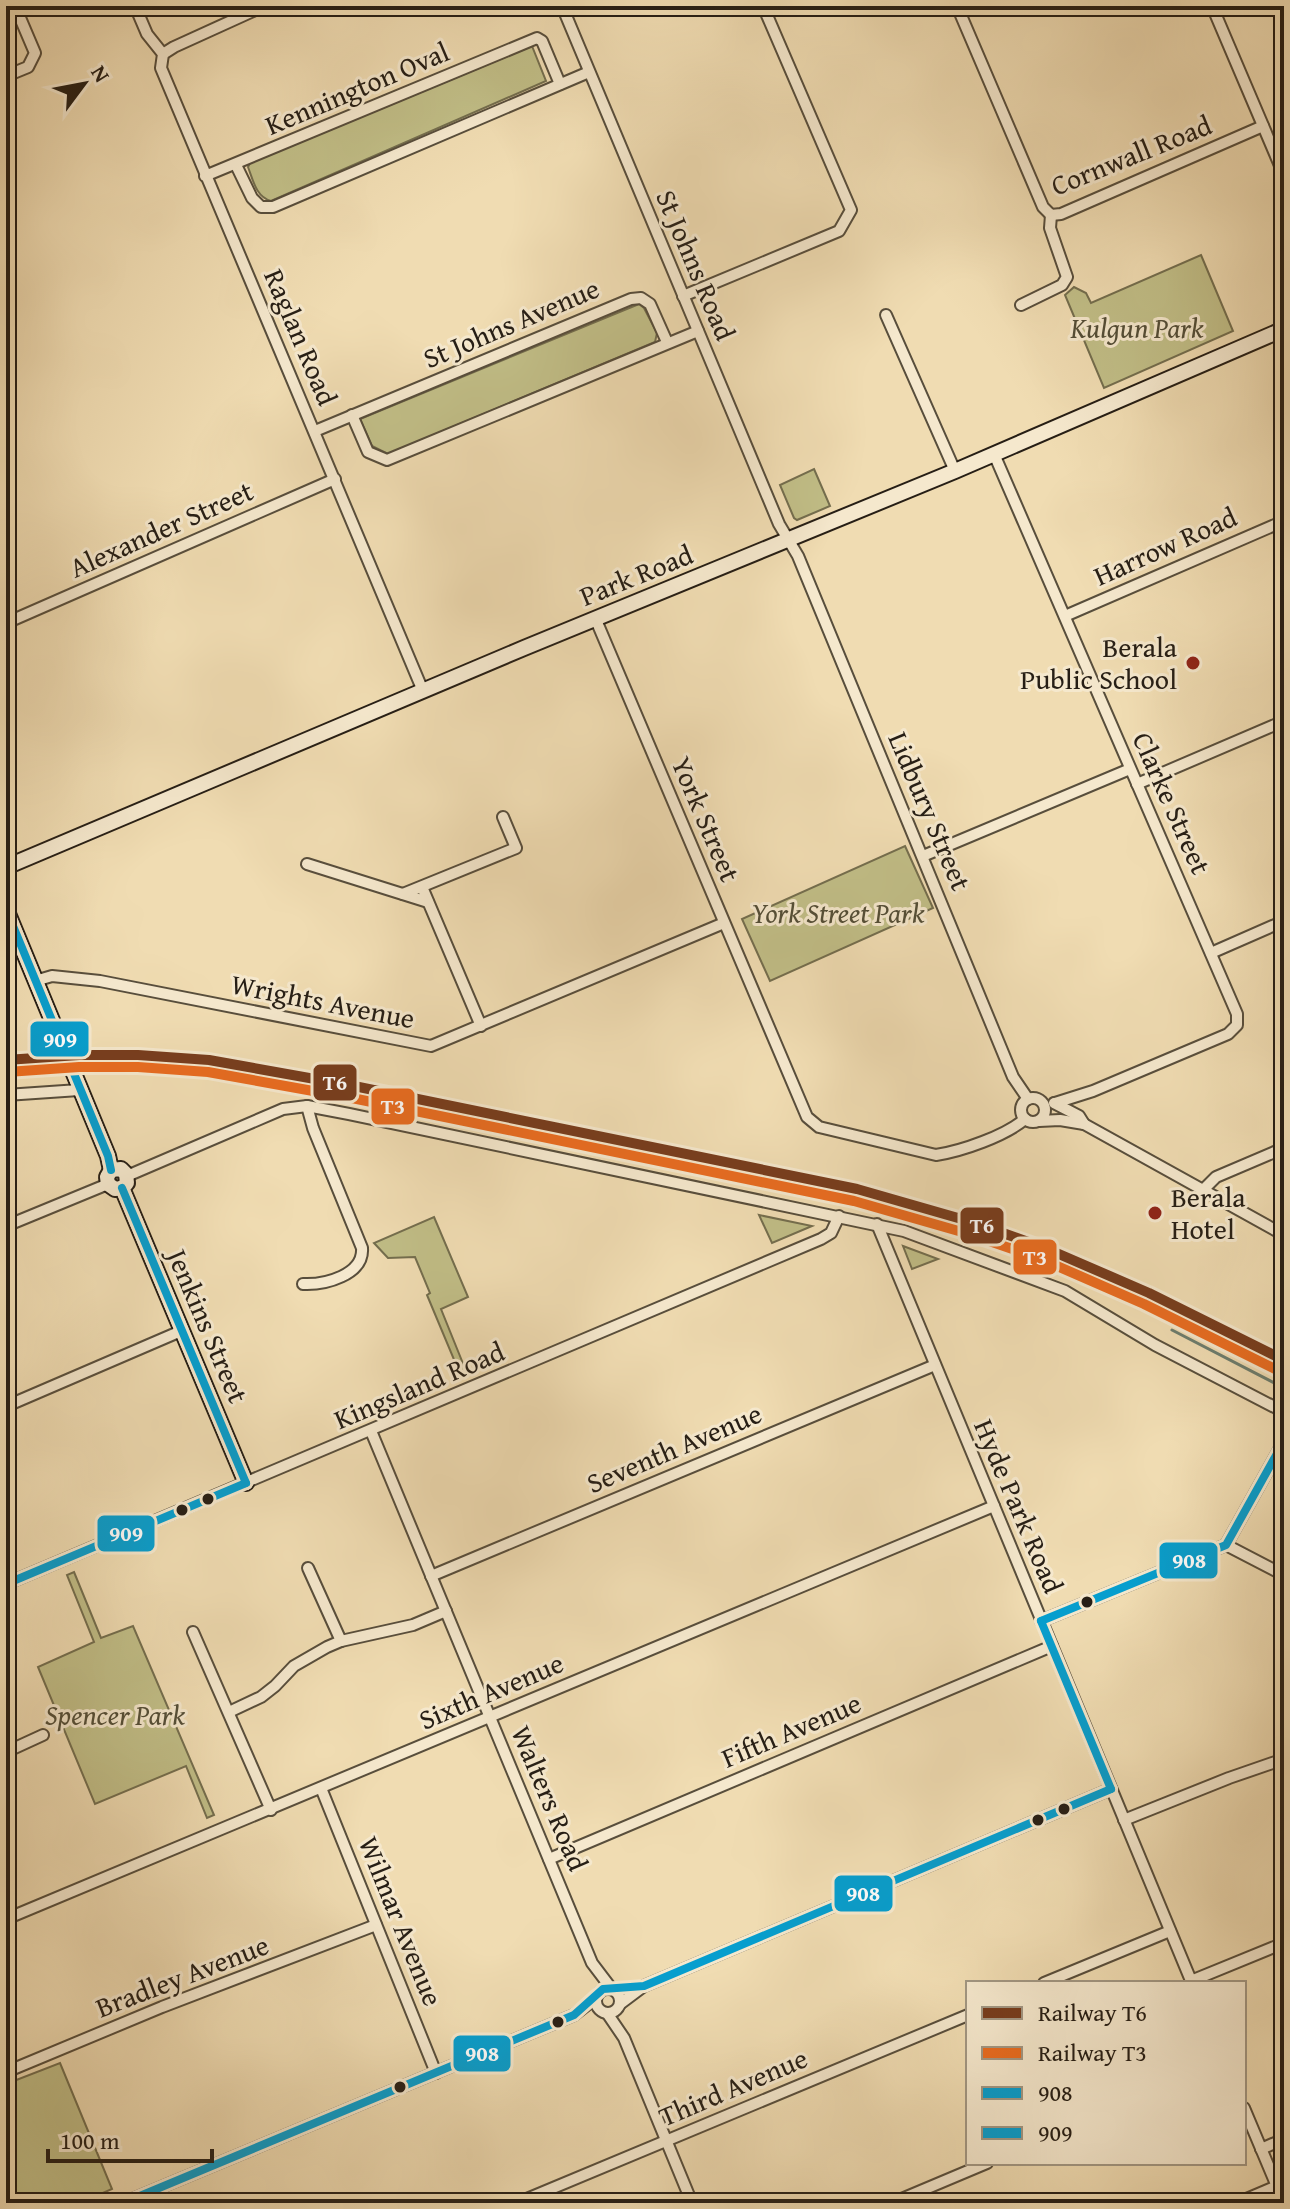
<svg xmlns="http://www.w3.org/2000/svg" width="1290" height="2209" viewBox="0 0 1290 2209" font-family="'Gentium Book Plus',serif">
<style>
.green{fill:#c1be87;stroke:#746e4e;stroke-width:2}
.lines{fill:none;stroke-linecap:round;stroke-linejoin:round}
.stream{stroke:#6c7d6e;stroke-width:3}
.street-casing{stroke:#584e3c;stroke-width:14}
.secondary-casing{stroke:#261e15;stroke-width:18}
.street{stroke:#f5e8cd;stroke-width:10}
.secondary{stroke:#f5e8cd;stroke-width:14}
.bus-1-casing{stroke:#f5e8cd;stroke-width:14}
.bus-2-casing{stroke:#f5e8cd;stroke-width:14}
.bus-1{stroke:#069ece;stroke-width:8}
.bus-2{stroke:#069ece;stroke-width:8}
.rail-1-casing{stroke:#f5e8cd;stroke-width:16}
.rail-2-casing{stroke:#f5e8cd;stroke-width:16}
.rail-1{stroke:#783d1d;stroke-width:10}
.rail-2{stroke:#e96c20;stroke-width:10}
.poi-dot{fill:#8f2418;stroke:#f5e8cd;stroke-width:3}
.bus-dot{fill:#261e15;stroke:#f5e8cd;stroke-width:3}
.labels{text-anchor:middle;stroke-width:6;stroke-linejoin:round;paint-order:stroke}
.street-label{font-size:28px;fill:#261e15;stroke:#f5e8cd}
.park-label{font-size:28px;font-style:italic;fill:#544e37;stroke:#f5e8cd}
.poi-label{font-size:28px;fill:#261e15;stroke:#f5e8cd;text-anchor:end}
.line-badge{stroke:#f5e8cd;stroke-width:3}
.badge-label{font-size:22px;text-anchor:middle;font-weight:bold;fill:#fff}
</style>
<rect width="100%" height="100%" fill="#f0dcb2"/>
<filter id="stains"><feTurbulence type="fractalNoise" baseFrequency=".0025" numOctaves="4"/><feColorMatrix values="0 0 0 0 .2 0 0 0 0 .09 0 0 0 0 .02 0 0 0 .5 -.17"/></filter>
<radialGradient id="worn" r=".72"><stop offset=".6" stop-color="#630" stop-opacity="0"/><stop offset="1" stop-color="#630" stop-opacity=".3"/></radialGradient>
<g class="green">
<path d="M532 46 546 81 271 201C256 197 253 180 248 167L250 163Z"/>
<polygon points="1201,255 1233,331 1104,388 1065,295 1074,287 1086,293 1091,303"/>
<polygon points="639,304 644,308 657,333 655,342 388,454 372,446 360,419"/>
<polygon points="814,469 830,506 797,520 794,518 780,485"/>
<polygon points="905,846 933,908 770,981 742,919"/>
<polygon points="759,1215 812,1226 772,1243"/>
<polygon points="434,1217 468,1297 441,1309 466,1371 460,1374 427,1295 430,1293 415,1257 388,1258 374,1243"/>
<polygon points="903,1246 938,1259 912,1269"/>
<polygon points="74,1572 101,1638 133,1626 214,1815 207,1818 186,1766 95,1804 38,1667 94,1642 67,1575"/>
<polygon points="60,2063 112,2189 80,2203 6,2203 6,2084"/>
</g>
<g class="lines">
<polyline class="stream" points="1172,1330 1284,1388"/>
<defs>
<g id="street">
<polyline points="135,6 147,34 163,54 161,68 423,691"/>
<polyline points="562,6 779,524 798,556 1013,1077 1028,1099"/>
<polyline points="957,6 1043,207 1051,215 1061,214 1263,126"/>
<polyline points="1212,6 1284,175"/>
<polyline points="163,54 174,47 264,6"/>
<polyline points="6,76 28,67 35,53 15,6"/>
<polyline points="236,165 252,198 261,207 273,207 589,72"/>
<polyline points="205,176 537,38 542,41 560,84"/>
<polyline points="683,296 839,231 851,210 763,6"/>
<polyline points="1021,305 1062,285 1067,277 1050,228 1051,215"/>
<polyline points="886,315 955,471"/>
<polyline points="352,415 368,452 387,460 698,331"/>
<polyline points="315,431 631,299 641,298 650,304 667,342"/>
<polyline points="994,454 1237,1014 1237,1025 1228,1034 1093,1091 1055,1103"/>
<polyline points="1065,616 1284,521"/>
<path d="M596 620 807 1117 819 1127 936 1155C962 1151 1005 1136 1025 1119"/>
<polyline points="6,623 335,479"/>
<polyline points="1137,784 1284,721"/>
<polyline points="923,856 1130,769"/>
<polyline points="307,864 428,902"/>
<polyline points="422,887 481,1026"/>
<polyline points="403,894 516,848 503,817"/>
<polyline points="1211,953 1284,921"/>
<polyline points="35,981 52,976 100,981 431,1046 724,923"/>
<polyline points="6,1095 79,1090"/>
<circle cx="1033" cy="1110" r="12"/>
<polyline points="1054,1103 1079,1116 1084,1124"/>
<polyline points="1039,1121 1060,1120 1084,1124 1284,1235"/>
<polyline points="127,1176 283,1109 307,1106 349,1114 904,1231 1065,1291 1155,1345 1284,1412"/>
<polyline points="1202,1191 1216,1177 1284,1148"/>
<polyline points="877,1224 1192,1983"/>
<polyline points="6,1226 108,1184"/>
<path d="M303 1284C325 1285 364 1275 362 1248L313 1128 307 1106"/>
<polyline points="9,1405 181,1331"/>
<polyline points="371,1431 592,1963 611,1988"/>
<polyline points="1226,1545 1284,1575"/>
<polyline points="308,1568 341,1641"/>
<polyline points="431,1576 935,1365"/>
<polyline points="6,1584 821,1239 831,1233 839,1216"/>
<polyline points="1041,1621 1226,1545 1284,1441"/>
<polyline points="193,1632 271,1810"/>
<polyline points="229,1712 261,1697 275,1686 294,1666 327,1647 341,1641 413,1625 446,1611"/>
<polyline points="6,1752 43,1735"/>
<polyline points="321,1788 436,2073"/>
<polyline points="1124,1820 1229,1778 1284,1759"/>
<polyline points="549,1859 1052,1646"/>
<polyline points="6,1919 994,1506"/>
<polyline points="1191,1981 1284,1943"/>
<polyline points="1044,1983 1170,1931"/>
<circle cx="608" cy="2001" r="12"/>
<polyline points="620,2004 644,1986 1111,1789"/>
<polyline points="607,2013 624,2038 692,2203"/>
<polyline points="6,2072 162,2007 376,1925"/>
<polyline points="1244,2108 1284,2203"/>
<polyline points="1261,2149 1284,2139"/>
<polyline points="123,2203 574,2015 596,1998"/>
<polyline points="517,2203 968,2015"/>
<polyline points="892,2203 987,2163"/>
<polyline points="1237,2203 1277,2186"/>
</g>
<g id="secondary">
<polyline points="6,867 524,648 955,471 1284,329"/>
<polyline points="6,909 108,1156 111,1170"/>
<polyline points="111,1170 121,1169 126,1174 127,1183 122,1188"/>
<polyline points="111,1170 107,1177 108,1184 115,1189 122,1188"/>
<polyline points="122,1188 246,1483"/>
</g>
</defs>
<use href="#street" class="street-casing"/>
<use href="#secondary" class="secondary-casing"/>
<use href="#street" class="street"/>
<use href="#secondary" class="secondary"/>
<defs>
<g id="bus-1">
<polyline points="1041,1621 1226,1545 1284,1441"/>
<polyline points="1041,1621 1111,1789"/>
<polyline points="123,2203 574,2015 603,1989 644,1986 1111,1789"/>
</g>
<g id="bus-2">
<polyline points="6,909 108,1156 111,1170"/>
<polyline points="122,1188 246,1483"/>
<polyline points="6,1584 246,1483"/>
</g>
</defs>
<use href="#bus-1" class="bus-1-casing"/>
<use href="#bus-2" class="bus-2-casing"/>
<use href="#bus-1" class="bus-1"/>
<use href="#bus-2" class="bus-2"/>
<defs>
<polyline id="rail-1" points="6,1060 79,1055 138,1055 209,1060 354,1086 857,1189 972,1222 1045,1248 1149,1293 1284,1360"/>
<polyline id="rail-2" points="7,1072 79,1067 138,1067 208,1072 352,1098 854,1201 969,1234 1041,1259 1144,1304 1279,1371"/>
</defs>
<use href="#rail-1" class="rail-1-casing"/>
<use href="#rail-2" class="rail-2-casing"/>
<use href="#rail-1" class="rail-1"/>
<use href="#rail-2" class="rail-2"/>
</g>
<g class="poi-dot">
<circle cx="1193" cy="663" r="8"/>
<circle cx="1155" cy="1213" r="8"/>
</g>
<g class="bus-dot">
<circle cx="208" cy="1499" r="7"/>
<circle cx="182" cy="1510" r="7"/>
<circle cx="1087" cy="1602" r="7"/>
<circle cx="1064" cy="1809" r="7"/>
<circle cx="1038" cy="1820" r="7"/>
<circle cx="558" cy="2022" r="7"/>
<circle cx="400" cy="2087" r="7"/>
</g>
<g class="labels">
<g class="street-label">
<text transform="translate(357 88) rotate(-23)" y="10">Kennington Oval</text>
<text transform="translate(1131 155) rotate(-22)" y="10">Cornwall Road</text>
<text transform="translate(696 265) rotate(67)" y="10">St Johns Road</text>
<text transform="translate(511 323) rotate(-23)" y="10">St Johns Avenue</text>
<text transform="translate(301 337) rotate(67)" y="10">Raglan Road</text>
<text transform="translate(161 529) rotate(-24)" y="10">Alexander Street</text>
<text transform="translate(1165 546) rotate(-24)" y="10">Harrow Road</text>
<text transform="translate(636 575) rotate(-22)" y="10">Park Road</text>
<text transform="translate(1172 803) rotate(66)" y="10">Clarke Street</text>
<text transform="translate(930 811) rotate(67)" y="10">Lidbury Street</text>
<text transform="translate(706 819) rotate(67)" y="10">York Street</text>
<text transform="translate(323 1001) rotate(11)" y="10">Wrights Avenue</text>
<text transform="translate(208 1326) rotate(67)" y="10">Jenkins Street</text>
<text transform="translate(419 1385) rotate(-23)" y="10">Kingsland Road</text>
<text transform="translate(674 1448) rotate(-23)" y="10">Seventh Avenue</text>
<text transform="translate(1019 1506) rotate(67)" y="10">Hyde Park Road</text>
<text transform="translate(491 1691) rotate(-23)" y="10">Sixth Avenue</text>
<text transform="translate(791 1730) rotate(-23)" y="10">Fifth Avenue</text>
<text transform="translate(550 1798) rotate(67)" y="10">Walters Road</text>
<text transform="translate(401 1921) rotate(68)" y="10">Wilmar Avenue</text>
<text transform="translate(182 1976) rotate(-21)" y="10">Bradley Avenue</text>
<text transform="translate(733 2087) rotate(-23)" y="10">Third Avenue</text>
</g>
<g class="park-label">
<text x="1137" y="338">Kulgun Park</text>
<text x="838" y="923">York Street Park</text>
<text x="115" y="1725">Spencer Park</text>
</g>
<g class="poi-label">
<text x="1177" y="657">Berala<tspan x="1177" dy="32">Public School</tspan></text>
<text x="1171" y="1207" text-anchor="start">Berala<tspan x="1171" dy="32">Hotel</tspan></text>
</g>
</g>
<g class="line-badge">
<rect x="29" y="1020" width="61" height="38" rx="8" fill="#069ece"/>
<rect x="312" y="1063" width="46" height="39" rx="8" fill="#783d1d"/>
<rect x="370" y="1087" width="46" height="39" rx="8" fill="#e96c20"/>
<rect x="959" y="1206" width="46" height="39" rx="8" fill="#783d1d"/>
<rect x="1012" y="1238" width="46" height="38" rx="8" fill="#e96c20"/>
<rect x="96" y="1514" width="60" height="39" rx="8" fill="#069ece"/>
<rect x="1158" y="1541" width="61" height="39" rx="8" fill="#069ece"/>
<rect x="833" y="1874" width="61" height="39" rx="8" fill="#069ece"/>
<rect x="452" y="2034" width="60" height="39" rx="8" fill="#069ece"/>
</g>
<g class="badge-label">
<text x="60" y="1047">909</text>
<text x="335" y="1090">T6</text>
<text x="393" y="1114">T3</text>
<text x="982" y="1233">T6</text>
<text x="1035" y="1265">T3</text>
<text x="126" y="1541">909</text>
<text x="1189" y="1568">908</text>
<text x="863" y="1901">908</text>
<text x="482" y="2061">908</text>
</g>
<rect width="1290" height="2209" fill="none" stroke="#f0dcb2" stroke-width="32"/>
<rect x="8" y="8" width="1274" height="2193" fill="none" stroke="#261e15" stroke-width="4"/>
<rect x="16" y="16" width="1258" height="2177" fill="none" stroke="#261e15" stroke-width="2"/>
<rect x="966" y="1981" width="280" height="184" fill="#f5e8cd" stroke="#a29783" stroke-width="2"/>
<rect x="982" y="2007" width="40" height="12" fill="#783d1d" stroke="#a29783" stroke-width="2"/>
<text x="1038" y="2021" font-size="24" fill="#261e15">Railway T6</text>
<rect x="982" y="2047" width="40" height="12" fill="#e96c20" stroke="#a29783" stroke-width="2"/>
<text x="1038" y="2061" font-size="24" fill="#261e15">Railway T3</text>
<rect x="982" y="2087" width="40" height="12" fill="#069ece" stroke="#a29783" stroke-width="2"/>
<text x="1038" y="2101" font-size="24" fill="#261e15">908</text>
<rect x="982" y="2127" width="40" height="12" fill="#069ece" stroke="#a29783" stroke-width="2"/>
<text x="1038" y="2141" font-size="24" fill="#261e15">909</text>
<g transform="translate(84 84) rotate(58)" stroke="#f5e8cd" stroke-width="6" paint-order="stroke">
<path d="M0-6L14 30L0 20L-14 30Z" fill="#261e15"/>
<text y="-12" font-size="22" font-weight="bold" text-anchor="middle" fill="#261e15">N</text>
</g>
<path d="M48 2149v12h164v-12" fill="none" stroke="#261e15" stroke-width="4"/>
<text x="60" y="2149" font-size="24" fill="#261e15" stroke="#f5e8cd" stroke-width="6" paint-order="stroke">100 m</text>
<rect width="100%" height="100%" filter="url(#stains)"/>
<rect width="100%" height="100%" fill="url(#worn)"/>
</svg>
